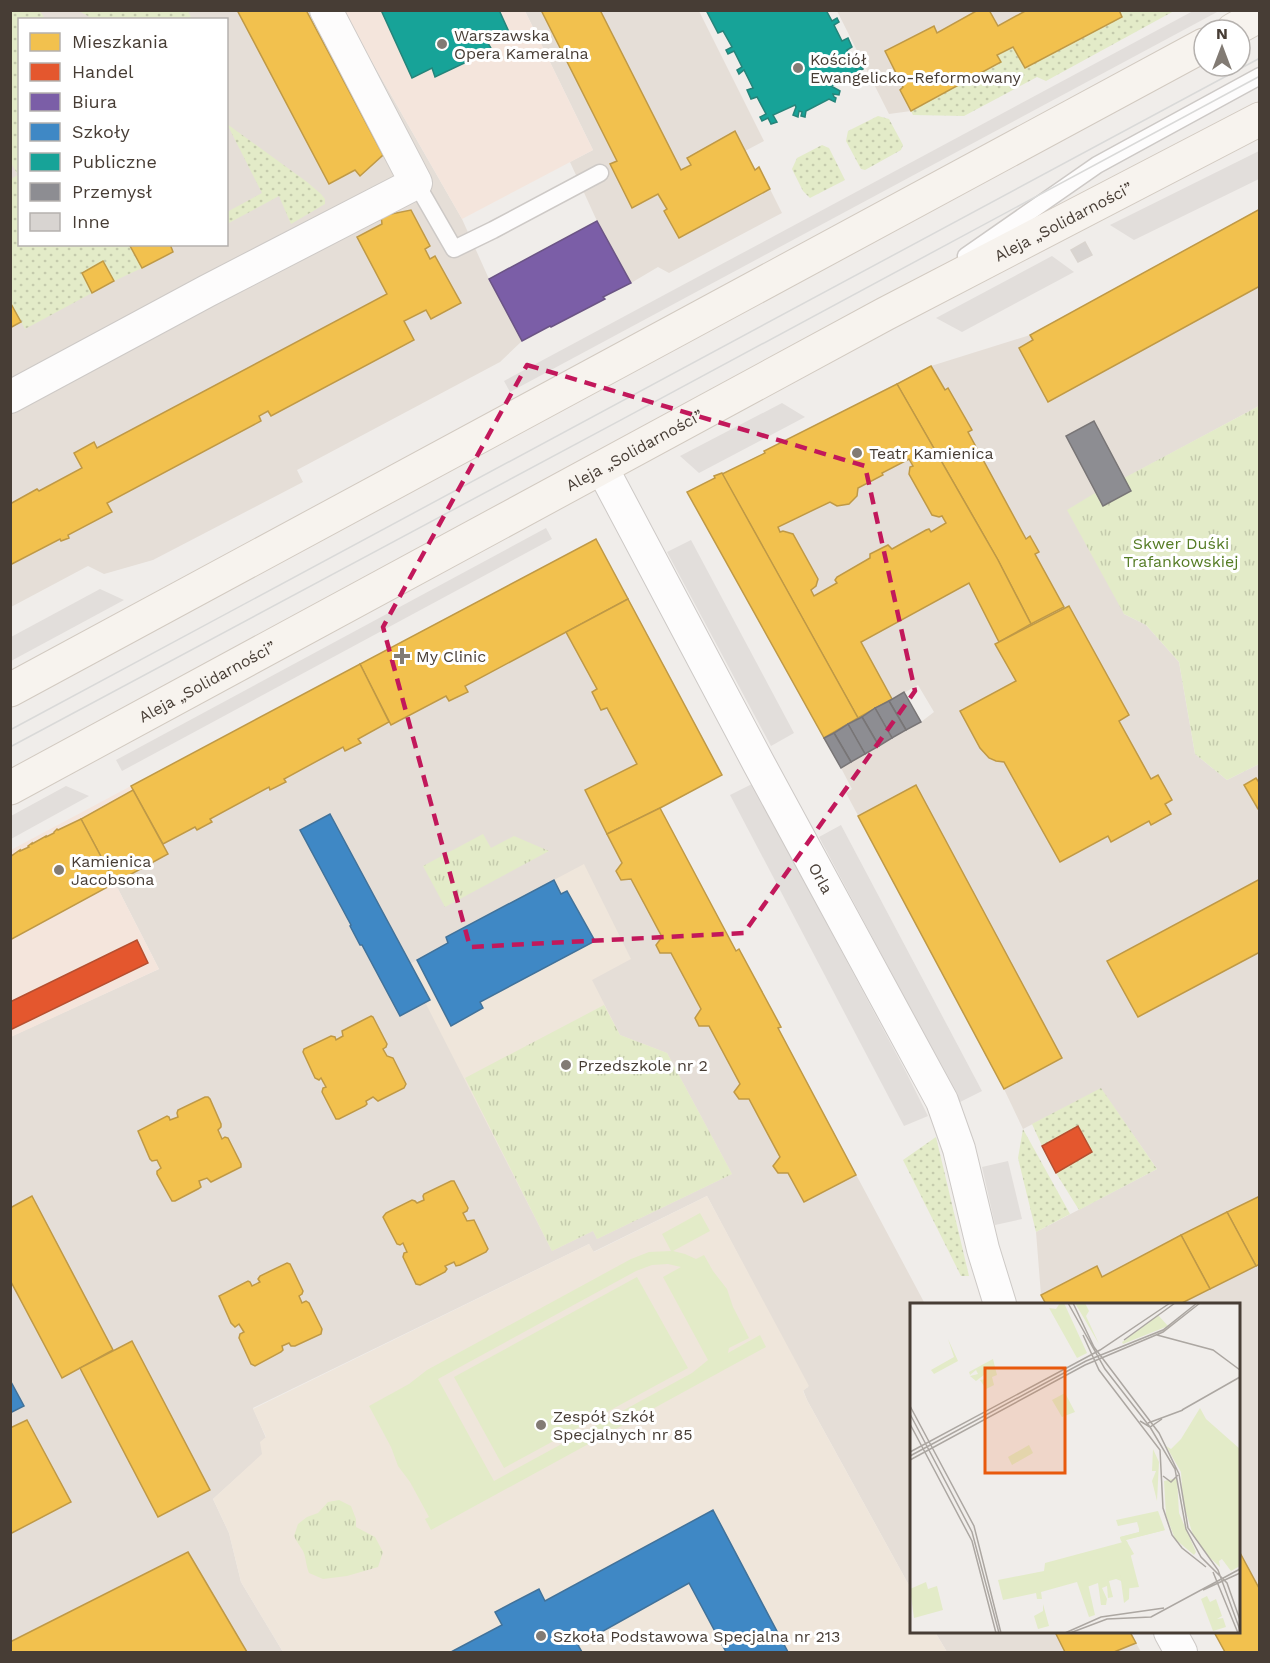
<svg xmlns="http://www.w3.org/2000/svg" width="1270" height="1663" viewBox="0 0 1270 1663" font-family="'Work Sans',sans-serif">
<style>
.residential{fill:#e5ded7;fill-rule:evenodd}
.commercial{fill:#f4e5dc}
.education{fill:#efe6db}
.grass{fill:url(#grass-dots)}
.park{fill:url(#park-tufts)}
.pitch{fill:#e3ebc8;fill-rule:evenodd}
.parking{fill:#e2dedb}
.homes{fill:#f2c14e;stroke:#bf9946;stroke-width:1.5;fill-rule:evenodd}
.shops{fill:#e4572e;stroke:#b54f30;stroke-width:1.5}
.offices{fill:#7b5ea7;stroke:#6b5485;stroke-width:1.5}
.schools{fill:#3f88c5;stroke:#41729a;stroke-width:1.5}
.public{fill:#17a398;stroke:#25847a;stroke-width:1.5}
.industry{fill:#8d8d92;stroke:#787576;stroke-width:1.5}
.building{fill:#d8d4d1;stroke:#d9d4cf;stroke-width:1.5}
.lines{fill:none;stroke-linecap:round;stroke-linejoin:round}
.lane-casing{stroke:#cdc9c6;stroke-width:19}
.street-casing{stroke:#cdc9c6;stroke-width:34}
.secondary-casing{stroke:#d2cac1;stroke-width:35}
.lane{stroke:#fdfcfc;stroke-width:16}
.street{stroke:#fdfcfc;stroke-width:32}
.secondary{stroke:#f7f3ee;stroke-width:33}
.tram{stroke:#d9d9d8;stroke-width:1.5}
.marked{fill:none;stroke:#c2185b;stroke-width:4.5;stroke-dasharray:12 8;stroke-linejoin:round}
.poi-dot{fill:#827b74;stroke:#fff;stroke-width:2}
.labels{text-anchor:middle;stroke-width:6;stroke-linejoin:round;paint-order:stroke}
.poi-label{font-size:16px;fill:#473d35;stroke:#fff;text-anchor:start}
.street-label{font-size:16px;fill:#473d35;stroke:#fff}
.park-label{font-size:16px;fill:#557c25;stroke:#fff}
.inset-road{fill:none;stroke:#aca7a2;stroke-width:1.5}
.view{fill:#e8590c;fill-opacity:0.15;stroke:#e8590c;stroke-width:3}
.inset-edge{fill:none;stroke:#473d35;stroke-width:3}
</style>
<defs>
<pattern id="grass-dots" width="8" height="8" patternUnits="userSpaceOnUse" patternTransform="scale(1.5)"><rect width="8" height="8" fill="#e3ebc8"/><path d="M2 2h.1M6 6h.1" fill="none" stroke="#c4caac" stroke-width="1.8" stroke-linecap="round"/></pattern>
<pattern id="park-tufts" width="24" height="20" patternUnits="userSpaceOnUse" patternTransform="scale(1.5)"><rect width="24" height="20" fill="#e3ebc8"/><path d="M3 7l-1-3M5 7V3M7 7l1-3M15 17l-1-3M17 17v-4M19 17l1-3" fill="none" stroke="#c4caac"/></pattern>
</defs>
<rect width="100%" height="100%" fill="#f0edea"/>
<g class="residential">
<polygon points="1119,10 1122,17 1025,68 1013,47 1001,62 911,111 889,114 837,11"/>
<path d="M11 11H343L462 219 489 279 522 341 500 362 297 470 303 482 153 560 104 574 88 566 11 607ZM20 20H226V244H20Z"/>
<polygon points="525,11 699,11 764,141 745,151 755,169 759,167 782,213 669,273 658,267 631,283 597,221 570,162 593,150"/>
<polygon points="1259,209 1259,406 1125,478 1131,491 1103,506 1096,493 1124,614 1146,625 1179,662 1195,754 1227,780 1259,764 1259,1652 1225,1652 1214,1632 1238,1632 1238,1304 1046,1304 1041,1295 1036,1232 1157,1169 1101,1089 1023,1129 1004,1089 846,793 852,789 841,768 921,722 934,712 918,685 824,738 687,492 715,478 714,476 722,473 723,474 764,453 764,451 931,366 1030,335"/>
<polygon points="596,539 722,775 660,809 736,951 739,949 781,1027 778,1028 925,1304 912,1304 911,1589 807,1400 803,1390 808,1387 707,1196 593,1252 589,1244 253,1408 266,1438 263,1454 213,1499 229,1533 241,1582 283,1652 11,1652 10,1037 159,969 115,883 153,828 131,786"/>
<polygon points="935,1632 1130,1632 1141,1652 947,1652"/>
</g>
<g class="commercial">
<polygon points="343,11 525,11 593,150 462,219"/>
<polygon points="131,786 153,828 155,828 168,854 115,883 159,969 11,1037 11,850"/>
</g>
<g class="education">
<polygon points="584,864 631,959 592,980 620,1035 667,1053 732,1174 597,1239 593,1231 552,1251 426,1004 430,1000 410,964 448,943 446,937"/>
<polygon points="707,1196 809,1386 803,1391 807,1400 911,1589 912,1632 935,1632 947,1652 283,1652 241,1582 229,1533 213,1499 262,1454 260,1442 266,1437 253,1409 589,1244 594,1252"/>
</g>
<g class="grass">
<polygon points="1135,10 1174,11 1046,81 1037,77 964,116 913,115 911,111 1000,62 997,55 1013,47 1025,68 1121,17 1119,11 1131,11 1132,12"/>
<polygon points="10,11 40,11 45,19 20,20 20,244 129,245 142,268 114,281 103,261 82,273 92,293 25,329 10,302 11,179 18,175 10,161"/>
<polygon points="79,11 188,11 192,19 93,19"/>
<polygon points="878,116 889,119 903,145 901,150 865,170 861,169 846,141 848,131"/>
<polygon points="227,124 307,182 321,194 325,199 325,204 291,224 279,196 227,224 227,212 262,193"/>
<polygon points="822,145 829,148 845,180 810,198 803,191 792,169 797,158"/>
<polygon points="1101,1088 1157,1169 1079,1210 1056,1173 1092,1152 1078,1126 1042,1146 1032,1124"/>
<polygon points="1023,1129 1070,1214 1036,1232 1018,1158"/>
<polygon points="936,1137 969,1276 961,1276 903,1160"/>
</g>
<g class="park">
<polygon points="1259,406 1259,764 1227,780 1195,754 1179,662 1146,625 1124,614 1067,510 1095,493 1103,506 1131,491 1124,478"/>
<polygon points="483,834 491,848 514,836 549,851 445,907 423,866"/>
<polygon points="604,1005 620,1035 667,1053 732,1174 597,1239 593,1231 552,1251 465,1078"/>
<path d="M339 1500 351 1506 356 1519V1527L375 1537 383 1552 378 1567 347 1576 323 1579 309 1573C306 1566 306 1557 303 1551 300 1546 297 1542 294 1536L298 1524 307 1517 318 1513 328 1502Z"/>
</g>
<g class="pitch">
<path d="M700 1213 710 1231 673 1251 685 1254 696 1259 704 1255 713 1271 727 1289 733 1307 749 1338 729 1348 728 1353 760 1335 766 1347 431 1530 425 1519 429 1517 410 1482 398 1466 391 1447 369 1406 409 1384 427 1370 631 1259 649 1252 671 1251 662 1234ZM668 1264 681 1267 663 1277 708 1360 692 1373 494 1481 438 1379 636 1271 652 1265Z"/>
<polygon points="637,1277 688,1368 504,1468 454,1377"/>
</g>
<g class="parking">
<polygon points="1193,11 1219,11 510,392 504,381"/>
<polygon points="1259,151 1259,179 1134,240 1110,225"/>
<polygon points="1052,256 1074,272 962,332 936,318"/>
<polygon points="782,403 805,417 699,473 680,456"/>
<polygon points="546,528 552,539 122,771 116,760"/>
<polygon points="691,540 794,733 771,746 667,552"/>
<polygon points="100,589 124,600 11,661 11,637"/>
<polygon points="752,784 906,1072 928,1116 904,1126 730,795"/>
<polygon points="66,786 89,796 11,839 11,816"/>
<polygon points="841,825 982,1091 960,1102 819,837"/>
<polygon points="1008,1161 1022,1219 995,1225 982,1167"/>
</g>
<g class="homes">
<polygon points="237,10 306,10 383,155 360,176 355,170 329,184"/>
<polygon points="541,10 600,10 681,170 691,165 687,158 735,131 755,170 759,167 770,189 679,238 664,211 667,209 658,194 632,208 610,164 617,161"/>
<polygon points="978,10 989,10 998,26 1027,10 1119,10 1122,17 1025,68 1013,47 997,55 1001,62 911,111 900,90 903,87 885,51 934,26 937,33"/>
<polygon points="1260,209 1260,286 1048,402 1019,348 1033,340 1030,335"/>
<polygon points="411,210 430,246 425,249 430,259 435,256 461,303 431,319 426,310 404,321 414,340 271,416 268,411 259,416 261,421 107,503 112,512 68,535 69,538 61,541 60,539 10,565 10,504 37,489 39,491 82,468 74,453 94,442 97,448 387,294 357,237 382,224 381,216"/>
<polygon points="129,244 170,244 173,252 142,268"/>
<polygon points="103,261 114,281 92,293 82,273"/>
<polygon points="10,302 21,322 10,328"/>
<polygon points="931,366 945,390 948,388 972,430 968,432 1026,539 1030,536 1039,552 1035,554 1064,607 1031,624 998,560 897,384"/>
<path d="M897 384 998 560 1031 624 999 642 969 583 861 642 892 699 858 718 722 474 765 453 764 451ZM909 459 913 466 910 467 909 474 932 515 939 517 942 516 946 523 931 532 929 529 926 530 892 549 888 545 870 554V558L837 577 835 580 837 583 814 596 811 590 816 586 818 579 793 534 783 531 780 532 778 527 830 502 837 506 849 504 857 496 858 488 883 475 882 473Z"/>
<polygon points="722,473 858,718 824,738 687,492 715,478 714,476"/>
<polygon points="596,539 628,599 465,686 468,692 449,701 446,696 391,725 360,664"/>
<polygon points="628,599 722,775 660,808 607,834 585,790 637,764 607,708 601,710 592,692 597,689 566,632"/>
<polygon points="1069,606 1129,715 1119,721 1151,779 1158,775 1172,800 1165,804 1171,814 1151,825 1149,821 1111,842 1108,836 1060,862 1004,762 996,761 989,758 980,748 960,711 1016,681 995,644"/>
<polygon points="360,664 389,722 358,739 361,743 345,751 343,747 284,779 286,782 270,790 269,787 210,819 212,822 197,830 195,827 163,844 131,786"/>
<polygon points="1256,778 1260,784 1260,809 1258,809 1244,785"/>
<polygon points="916,785 1062,1058 1004,1089 858,816"/>
<polygon points="133,790 168,854 115,883 81,819"/>
<polygon points="660,808 736,951 739,949 781,1027 778,1028 856,1175 804,1202 788,1173 778,1173 773,1166 780,1157 749,1099 739,1099 734,1092 740,1084 709,1026 699,1026 695,1018 701,1009 671,953 660,953 656,945 662,937 631,879 621,880 616,871 622,863 607,834"/>
<polygon points="81,819 115,883 10,940 10,857 20,850 20,851 29,847 28,846 32,843 32,844 46,836 46,837 54,833 54,832 57,829 58,830"/>
<polygon points="1260,879 1260,952 1138,1017 1107,961"/>
<polygon points="371,1016 373,1017 387,1044 386,1047 383,1049 387,1056 393,1058 406,1084 404,1088 378,1101 373,1097 366,1101 367,1104 365,1106 339,1119 336,1119 322,1092 323,1088 326,1087 321,1078 319,1080 315,1078 303,1052 304,1049 331,1036 335,1037 336,1040 343,1036 342,1031"/>
<polygon points="205,1097 208,1097 210,1099 221,1124 221,1127 218,1130 222,1139 225,1137 228,1138 241,1164 241,1167 211,1182 207,1178 199,1181 201,1187 198,1189 175,1201 172,1201 157,1174 157,1171 161,1168 157,1160 152,1161 150,1159 138,1131 167,1116 169,1117 170,1120 178,1117 177,1113 178,1110"/>
<polygon points="451,1181 454,1181 468,1208 467,1211 463,1213 467,1221 474,1220 488,1249 486,1252 460,1265 456,1266 454,1262 445,1266 447,1269 445,1272 420,1285 416,1284 403,1257 404,1253 407,1252 403,1243 400,1245 397,1244 383,1217 386,1213 412,1200 415,1201 417,1203 424,1200 423,1196 424,1194"/>
<polygon points="32,1196 113,1350 62,1378 10,1280 10,1208"/>
<polygon points="1260,1196 1260,1264 1256,1266 1227,1212"/>
<polygon points="1227,1212 1256,1266 1210,1289 1181,1235"/>
<polygon points="1181,1235 1210,1289 1180,1304 1046,1304 1041,1295 1097,1266 1102,1277"/>
<polygon points="287,1263 290,1264 303,1291 302,1294 299,1296 302,1303 306,1301 309,1303 322,1329 321,1334 295,1346 291,1346 289,1343 282,1346 283,1350 281,1352 255,1366 251,1364 239,1338 240,1334 244,1332 239,1324 235,1327 231,1323 219,1296 248,1281 250,1282 252,1286 260,1282 258,1279 260,1276"/>
<polygon points="132,1341 210,1490 158,1517 80,1368"/>
<polygon points="27,1420 71,1502 10,1534 10,1428"/>
<polygon points="1238,1549 1260,1590 1260,1652 1225,1652 1214,1632 1238,1632"/>
<polygon points="188,1552 247,1652 10,1652 10,1642"/>
<polygon points="1055,1632 1130,1632 1136,1643 1114,1652 1065,1652"/>
</g>
<g class="shops">
<polygon points="137,940 148,963 10,1030 10,1002"/>
<polygon points="1078,1126 1092,1152 1056,1173 1042,1146"/>
</g>
<polygon class="offices" points="597,221 631,283 603,297 605,299 551,327 550,326 522,341 489,279"/>
<g class="schools">
<polygon points="330,814 430,1000 400,1016 362,945 360,945 350,926 351,925 300,830"/>
<polygon points="554,880 561,894 567,891 595,941 480,1002 483,1008 451,1026 417,960 448,943 446,937"/>
<polygon points="10,1380 24,1406 10,1413"/>
<polygon points="713,1510 788,1652 726,1652 689,1583 578,1645 582,1652 451,1652 502,1625 495,1612 539,1589 545,1601"/>
</g>
<g class="public">
<polygon points="381,10 499,10 509,32 488,43 492,50 435,77 432,68 412,78"/>
<polygon points="706,10 826,10 832,21 837,18 839,22 834,25 842,41 848,38 852,47 847,50 856,69 861,66 863,69 857,72 860,79 855,81 852,75 831,86 840,91 839,95 833,94 834,97 836,98 835,102 829,99 806,111 805,117 801,116 802,112 799,111 798,117 793,115 796,107 795,105 773,115 777,122 771,124 768,118 762,121 760,117 766,114 757,97 751,99 747,90 753,88 744,70 739,74 737,70 742,67 734,51 728,54 726,50 732,47 723,31 718,33"/>
</g>
<g class="industry">
<polygon points="1094,421 1131,491 1103,506 1066,436"/>
<polygon points="904,692 921,722 906,730 889,701"/>
<polygon points="889,701 906,730 892,738 875,708"/>
<polygon points="875,708 892,738 879,746 862,717"/>
<polygon points="862,717 879,746 865,754 848,724"/>
<polygon points="848,724 865,754 851,762 834,733"/>
<polygon points="834,733 851,762 841,768 824,738"/>
</g>
<polygon class="building" points="1085,242 1092,255 1078,262 1071,250"/>
<g class="lines">
<defs>
<g id="lane">
<polyline points="416,183 454,249 493,230 600,173"/>
<polyline points="966,256 1097,165 1260,76"/>
</g>
<g id="street">
<polyline points="10,397 207,291 416,183 326,10"/>
<path id="s1" d="M602 468 759 764 942 1101 959 1149 983 1249 1000 1304"/>
<polyline points="1170,1632 1181,1652"/>
</g>
<g id="secondary">
<polyline points="1233,30 1260,15"/>
<polyline points="10,690 1204,45"/>
<path id="s2" d="M10 788 885 314 1260 119"/>
</g>
</defs>
<use href="#lane" class="lane-casing"/>
<use href="#street" class="street-casing"/>
<use href="#secondary" class="secondary-casing"/>
<use href="#lane" class="lane"/>
<use href="#street" class="street"/>
<use href="#secondary" class="secondary"/>
<g class="tram">
<polyline points="10,730 1260,58"/>
<path d="M10 747C427 523 844 302 1260 76"/>
</g>
</g>
<path class="marked" d="M527 365 865 466 915 691 744 933 470 947 383 627Z"/>
<g class="poi-dot">
<circle cx="442" cy="44" r="6"/>
<circle cx="798" cy="68" r="6"/>
<circle cx="857" cy="453" r="6"/>
<path d="M399 647h6v6h6v6h-6v6h-6v-6h-6v-6h6z"/>
<circle cx="59" cy="870" r="6"/>
<circle cx="566" cy="1065" r="6"/>
<circle cx="541" cy="1425" r="6"/>
<circle cx="541" cy="1636" r="6"/>
</g>
<g class="labels">
<g class="poi-label">
<text x="454" y="41">Warszawska<tspan x="454" dy="18">Opera Kameralna</tspan></text>
<text x="810" y="65">Kościół<tspan x="810" dy="18">Ewangelicko-Reformowany</tspan></text>
<text x="869" y="459">Teatr Kamienica</text>
<text x="416" y="662">My Clinic</text>
<text x="71" y="867">Kamienica<tspan x="71" dy="18">Jacobsona</tspan></text>
<text x="578" y="1071">Przedszkole nr 2</text>
<text x="553" y="1422">Zespół Szkół<tspan x="553" dy="18">Specjalnych nr 85</tspan></text>
<text x="553" y="1642">Szkoła Podstawowa Specjalna nr 213</text>
</g>
<g class="street-label">
<text dy="6" stroke="none"><textPath href="#s2" startOffset="1196">Aleja „Solidarności”</textPath></text>
<text dy="6" stroke="none"><textPath href="#s2" startOffset="710">Aleja „Solidarności”</textPath></text>
<text dy="6" stroke="none"><textPath href="#s2" startOffset="224">Aleja „Solidarności”</textPath></text>
<text dy="6" stroke="none"><textPath href="#s1" startOffset="465">Orla</textPath></text>
</g>
<g class="park-label">
<text x="1181" y="549">Skwer Duśki<tspan x="1181" dy="18">Trafankowskiej</tspan></text>
</g>
</g>
<g transform="translate(910 1303)">
<rect width="330" height="330" fill="#f0edea"/>
<path d="M38 36 48 58 24 71 21 67 44 54ZM83 56 87 72 82 74 84 82 76 86 70 77 76 76 74 72 66 78 60 73 68 71 66 67 60 72 59 69ZM243 146 249 159 247 198 242 178 246 168H242ZM267 175 269 210 286 249 284 252 265 236 256 212 254 178ZM229 226 255 227 216 237 224 251 220 253 219 296 214 300 211 278 206 276 199 278 203 294 198 295 197 283 192 285 197 296 196 302H191L188 280 177 284 168 253 212 240 210 234 229 229ZM297 293 300 299 306 296 312 313 307 316 313 315 316 324 303 328 291 296Z" fill="#e3ebc8"/>
<path d="M150 0H154L177 50 167 55 139 5 146 6ZM165 0H175L179 8 176 13 189 41ZM248 12 258 23 213 41 212 39ZM155 90 165 109 152 114 142 97ZM290 105 296 116 330 146V263L321 268 312 256 309 258 310 264 299 254 283 232 273 200 271 169 256 143 261 146 271 136ZM248 208 255 227 211 238 210 234 230 229 227 219 208 223 206 217ZM217 238 229 284 214 286 210 272 178 281 185 312 179 314 167 279 131 289 132 296H127L126 290 93 297 88 277 134 268 135 260ZM16 279 18 286 27 283 33 307 4 315 0 286Z" fill="#e3ebc8"/>
<path d="M119 142 123 150 102 162 98 154ZM133 301 139 323 128 326 124 313 133 308Z" fill="#e3ebc8"/>
<path class="inset-road" d="M158 0 195 66 240 124 265 166 276 226 291 254 317 280 330 317M163 0 184 44 249 130 269 171 278 225 308 267 330 327M173 32 189 67 250 147 253 205 262 232 272 245 296 264M247 32 303 47 330 67M214 37 265 0M0 103 64 223 91 330M272 107 330 74M0 111 62 229 89 330M230 118 240 124 252 116M238 120 273 107M0 121 62 238 86 330M0 149 190 47 260 0M0 153 176 58 253 27 287 0M0 157 175 62 253 29 290 0M253 173 261 179 268 172M303 269 328 330M293 287 330 270M155 330 191 314 254 305M160 330 197 316 241 314 330 266"/>
<path class="view" d="M75 65H155V170H75Z"/>
<rect width="330" height="330" class="inset-edge"/>
</g>
<rect width="1270" height="1663" fill="none" stroke="#473d35" stroke-width="24"/>
<rect x="18" y="18" width="210" height="228" fill="#ffffff" stroke="#b5b1ae" stroke-width="1.5"/>
<rect x="30" y="33" width="30" height="18" fill="#f2c14e" stroke="#b5b1ae" stroke-width="1.5"/>
<text x="72" y="48" font-size="18" fill="#473d35">Mieszkania</text>
<rect x="30" y="63" width="30" height="18" fill="#e4572e" stroke="#b5b1ae" stroke-width="1.5"/>
<text x="72" y="78" font-size="18" fill="#473d35">Handel</text>
<rect x="30" y="93" width="30" height="18" fill="#7b5ea7" stroke="#b5b1ae" stroke-width="1.5"/>
<text x="72" y="108" font-size="18" fill="#473d35">Biura</text>
<rect x="30" y="123" width="30" height="18" fill="#3f88c5" stroke="#b5b1ae" stroke-width="1.5"/>
<text x="72" y="138" font-size="18" fill="#473d35">Szkoły</text>
<rect x="30" y="153" width="30" height="18" fill="#17a398" stroke="#b5b1ae" stroke-width="1.5"/>
<text x="72" y="168" font-size="18" fill="#473d35">Publiczne</text>
<rect x="30" y="183" width="30" height="18" fill="#8d8d92" stroke="#b5b1ae" stroke-width="1.5"/>
<text x="72" y="198" font-size="18" fill="#473d35">Przemysł</text>
<rect x="30" y="213" width="30" height="18" fill="#d8d4d1" stroke="#b5b1ae" stroke-width="1.5"/>
<text x="72" y="228" font-size="18" fill="#473d35">Inne</text>
<g transform="translate(1222 48)"><circle r="28" fill="#ffffff" stroke="#b5b1ae" stroke-width="1.5"/>
<path d="M0-4.5L10 22L0 15L-10 22Z" fill="#827b74"/>
<text y="-9" font-size="16" font-weight="bold" text-anchor="middle" fill="#473d35">N</text>
</g>
</svg>
